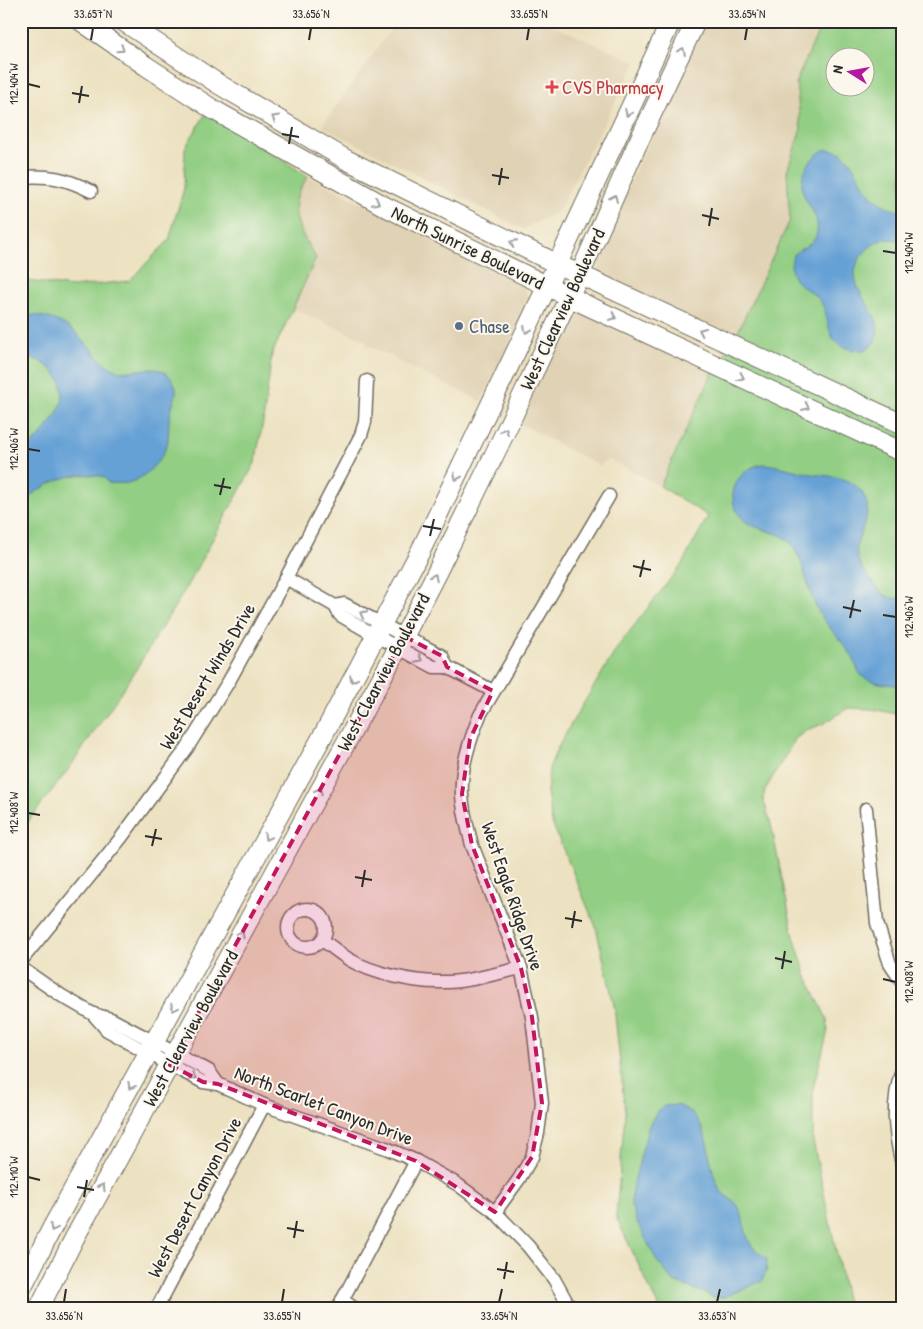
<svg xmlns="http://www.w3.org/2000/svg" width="923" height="1329" viewBox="0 0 923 1329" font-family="'Patrick Hand',sans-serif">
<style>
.built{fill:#e0d2b4}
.green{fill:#92ce83;stroke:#5e7c57;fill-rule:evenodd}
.water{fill:#66a1d6;stroke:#486680}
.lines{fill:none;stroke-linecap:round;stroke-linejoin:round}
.street-casing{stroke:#6f6b5f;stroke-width:15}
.secondary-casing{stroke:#6f6b5f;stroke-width:21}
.street{stroke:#fff;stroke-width:12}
.secondary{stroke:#fff;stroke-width:19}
.oneway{stroke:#a0a0a0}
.marked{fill:#c2185b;fill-opacity:0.2;stroke:#c2185b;stroke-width:4;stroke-dasharray:10 6;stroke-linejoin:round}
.ticks{fill:none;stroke:#2b2b2b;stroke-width:2}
.health-dot{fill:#e0444e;stroke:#fbf7ec;stroke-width:2}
.service-dot{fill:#5c6f8a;stroke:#fbf7ec;stroke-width:2}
.labels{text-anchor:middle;stroke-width:4;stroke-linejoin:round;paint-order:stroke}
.health-label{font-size:19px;fill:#be3a42;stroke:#fbf7ec;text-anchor:start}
.street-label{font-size:19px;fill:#2b2b2b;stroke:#fbf7ec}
.service-label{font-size:19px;fill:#4e5e75;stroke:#fbf7ec;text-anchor:start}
.neatline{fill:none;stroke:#2b2b2b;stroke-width:2}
.ticks-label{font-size:12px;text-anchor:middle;fill:#2b2b2b}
</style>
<rect width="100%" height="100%" fill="#fbf7ec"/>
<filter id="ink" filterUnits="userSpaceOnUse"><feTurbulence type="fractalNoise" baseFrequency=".02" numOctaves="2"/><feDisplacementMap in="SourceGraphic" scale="10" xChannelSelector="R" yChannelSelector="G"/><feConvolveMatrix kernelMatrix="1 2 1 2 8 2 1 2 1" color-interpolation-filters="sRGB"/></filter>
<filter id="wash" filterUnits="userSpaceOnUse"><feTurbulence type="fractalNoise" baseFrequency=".0096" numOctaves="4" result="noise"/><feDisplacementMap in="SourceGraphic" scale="20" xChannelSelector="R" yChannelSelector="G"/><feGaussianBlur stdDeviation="1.12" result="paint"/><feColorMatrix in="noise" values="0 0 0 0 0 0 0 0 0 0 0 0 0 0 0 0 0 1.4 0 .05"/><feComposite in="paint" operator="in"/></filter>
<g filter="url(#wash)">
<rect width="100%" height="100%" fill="#ece1c0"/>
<g class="built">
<polygon points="397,21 543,21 636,62 558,211 523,229 322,126"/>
<polygon points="704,21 823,21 796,82 801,129 787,171 790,220 734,340 602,276 596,267 595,259"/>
<polygon points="308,176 523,284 529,297 526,310 481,401 395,360 396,358 366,345 367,341 293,309 315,258 302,235 297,221 298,194"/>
<polygon points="582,311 713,372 660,486 608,459 600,466 517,422 569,315 575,312"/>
</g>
<g class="green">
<path d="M823 21H902V715L871 709 848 708 823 724 809 729 796 738 765 790 763 799 771 824 793 933 806 975 827 1019 828 1031 813 1088V1141L848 1308H659L616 1217 625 1112 614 1005 596 927 552 823 547 792 549 769 556 751 571 724 619 645 682 564 708 516 660 486 713 372 734 340 790 220 787 171 801 129 796 82ZM836 58H866V88H836Z"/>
<path d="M206 113 308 176C305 182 300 188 298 194 290 217 304 239 316 258L272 354 263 422 255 463 183 593 130 679 68 770 21 831V280L72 287 129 281 169 240 184 188 185 148Z"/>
</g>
<g class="water">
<path d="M824 150C852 146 856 179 871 195 880 204 890 209 902 212V241C889 238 880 238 870 247 825 286 898 313 872 345 867 350 860 351 854 350 823 344 832 323 822 304 812 286 784 287 793 256 800 246 815 247 817 232 821 206 790 199 807 166 812 159 816 154 824 150Z"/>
<path d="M34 315C65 320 73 329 94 352 99 358 106 366 114 369 132 378 162 355 175 385 179 394 171 405 170 414 168 423 169 432 168 441 164 459 144 480 127 483 120 484 114 483 108 483 105 475 100 476 92 475 65 472 42 487 21 502V453C36 443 57 419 62 402 68 375 43 359 21 355V317Z"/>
<path d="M763 464C779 465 795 471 812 474 829 477 848 475 861 491 881 518 846 538 860 564 864 572 871 579 876 586 884 596 889 599 902 598V686C890 684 870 684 861 675 857 671 856 664 853 658 842 639 822 623 814 602 806 583 804 561 792 545 782 530 759 532 745 521 722 501 734 469 763 464Z"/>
<path d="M677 1105C713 1116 705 1161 719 1188 723 1197 733 1198 738 1206 745 1219 744 1235 752 1246 756 1251 762 1255 767 1259L766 1272 762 1281 724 1297H712L705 1293 674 1282 657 1261 636 1220 631 1205 632 1190 648 1128 656 1113 664 1106Z"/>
</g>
</g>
<g filter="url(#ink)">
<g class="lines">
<defs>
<g id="street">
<path d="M21 177C50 175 65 178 91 191"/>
<polyline points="286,578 335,606 340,615 376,636 434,667 447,667 493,691"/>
<polyline points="335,606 344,604 442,656 447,667"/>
<polyline points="866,809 877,923 890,964 902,982"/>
<circle cx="307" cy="928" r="19"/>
<path d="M322 940C331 946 340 954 350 960 372 973 412 982 438 982 465 983 494 974 521 968"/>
<polyline points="21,961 121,838 187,748 229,681 286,578 361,435 365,422 367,381"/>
<polyline points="21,968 62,996 93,1014 111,1019 209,1071 218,1084"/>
<polyline points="93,1014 107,1030 170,1065 203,1082 218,1084 264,1105 386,1148 416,1161 457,1184 495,1212 528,1246 554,1279 570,1308"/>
<path d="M902 1070C891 1101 894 1132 902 1164"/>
<path d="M495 1212 519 1179 532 1157 538 1133 542 1103 532 1017 521 968 472 845C468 829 463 812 462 795 460 768 470 740 480 715L609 496"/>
<polyline points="342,1300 354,1308"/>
<polyline points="157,1308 264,1105"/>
<polyline points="338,1308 416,1161"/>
</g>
<g id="secondary">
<polyline points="81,21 146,66 214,110 386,207 582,303 902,452"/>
<polyline points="123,21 220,85 347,160 557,264 902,424"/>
<polyline points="21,1289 52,1228 328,726 421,550 541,299 671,21"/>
<polyline points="39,1308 75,1237 398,648 437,572 499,445 580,274 636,147 696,21"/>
</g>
</defs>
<use href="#street" class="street-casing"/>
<use href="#secondary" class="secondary-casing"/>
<use href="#street" class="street"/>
<use href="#secondary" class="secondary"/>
</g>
<defs><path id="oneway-chevron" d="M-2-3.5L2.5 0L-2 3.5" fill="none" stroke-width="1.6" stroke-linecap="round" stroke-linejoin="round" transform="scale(1.25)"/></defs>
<g class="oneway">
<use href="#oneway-chevron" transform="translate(121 49) rotate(34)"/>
<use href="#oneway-chevron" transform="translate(682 51) rotate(-65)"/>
<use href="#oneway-chevron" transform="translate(628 113) rotate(115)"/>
<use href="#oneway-chevron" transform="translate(275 118) rotate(-149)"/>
<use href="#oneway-chevron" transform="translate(614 198) rotate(-66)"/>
<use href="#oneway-chevron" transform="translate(376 202) rotate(28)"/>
<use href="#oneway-chevron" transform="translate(513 243) rotate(-154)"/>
<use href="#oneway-chevron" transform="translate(613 317) rotate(25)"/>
<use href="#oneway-chevron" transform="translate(527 330) rotate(115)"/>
<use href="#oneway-chevron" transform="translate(702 331) rotate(-155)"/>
<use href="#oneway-chevron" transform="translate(741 377) rotate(25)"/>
<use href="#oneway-chevron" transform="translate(806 407) rotate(25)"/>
<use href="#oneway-chevron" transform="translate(505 431) rotate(-65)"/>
<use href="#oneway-chevron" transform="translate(457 477) rotate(115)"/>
<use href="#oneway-chevron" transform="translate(434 577) rotate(-63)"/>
<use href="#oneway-chevron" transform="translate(363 614) rotate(-152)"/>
<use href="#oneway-chevron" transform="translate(419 659) rotate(28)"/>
<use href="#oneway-chevron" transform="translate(353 679) rotate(118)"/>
<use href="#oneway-chevron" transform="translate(319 791) rotate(-62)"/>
<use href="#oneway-chevron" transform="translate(267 837) rotate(119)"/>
<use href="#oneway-chevron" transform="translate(241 934) rotate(-61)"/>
<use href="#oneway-chevron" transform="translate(174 1008) rotate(118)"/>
<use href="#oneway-chevron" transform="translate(193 1077) rotate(27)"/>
<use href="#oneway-chevron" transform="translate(131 1086) rotate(119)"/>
<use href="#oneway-chevron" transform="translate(102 1187) rotate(-61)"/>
<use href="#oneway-chevron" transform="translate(53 1228) rotate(118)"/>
</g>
</g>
<path class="marked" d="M404 636 442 656 447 667 493 691 470 739 462 794 472 845 521 968 532 1017 542 1103 532 1157 495 1212 416 1161 218 1084 203 1082 170 1065Z"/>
<path class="ticks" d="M91 40 93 28M309 40 311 28M527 40 529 28M745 40 747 28M28 84 40 87M72 93 89 96M79 103 82 86M282 134 299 137M289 144 292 127M492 175 509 178M499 185 502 168M702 215 719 219M709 226 712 208M883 251 896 253M28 449 40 451M214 485 231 488M220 495 224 478M423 526 441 529M430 536 434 519M633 566 651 570M640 577 644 560M843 607 861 611M883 615 896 617M850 618 854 600M28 813 40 815M145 836 162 839M152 846 156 829M355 877 372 880M362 887 365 870M565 918 582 921M572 928 575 911M775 958 792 962M782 969 785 951M883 979 896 982M28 1177 40 1180M77 1187 94 1190M84 1197 87 1180M287 1228 304 1231M294 1238 297 1221M497 1269 514 1272M504 1279 507 1262M64 1302 66 1289M282 1302 284 1289M499 1302 502 1289M717 1302 720 1289"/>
<path class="health-dot" d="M549.5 79.5h5v5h5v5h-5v5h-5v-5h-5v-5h5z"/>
<circle class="service-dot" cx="459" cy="326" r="5"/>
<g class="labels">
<g class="health-label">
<text x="562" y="94">CVS Pharmacy</text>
</g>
<g class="street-label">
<text transform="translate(468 247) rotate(26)" y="7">North Sunrise Boulevard</text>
<text transform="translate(562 309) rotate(-65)" y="7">West Clearview Boulevard</text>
<text transform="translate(383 672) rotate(-62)" y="7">West Clearview Boulevard</text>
<text transform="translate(207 676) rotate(-59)" y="7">West Desert Winds Drive</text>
<text transform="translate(513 896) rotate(71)" y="7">West Eagle Ridge Drive</text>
<text transform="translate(190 1028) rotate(-61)" y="7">West Clearview Boulevard</text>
<text transform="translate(324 1105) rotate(21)" y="7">North Scarlet Canyon Drive</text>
<text transform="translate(194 1197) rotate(-62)" y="7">West Desert Canyon Drive</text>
</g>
<g class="service-label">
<text x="469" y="333">Chase</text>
</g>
</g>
<rect width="923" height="1329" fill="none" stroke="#fbf7ec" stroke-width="55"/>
<g transform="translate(850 72) rotate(281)"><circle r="24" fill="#fbf7ec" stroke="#a8a59f"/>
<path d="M0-4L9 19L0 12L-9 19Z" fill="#b5179e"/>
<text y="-8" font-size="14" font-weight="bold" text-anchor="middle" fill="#2b2b2b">N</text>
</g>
<rect x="28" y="28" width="868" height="1274" class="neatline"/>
<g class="ticks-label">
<text x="93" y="18">33.657°N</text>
<text x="311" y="18">33.656°N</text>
<text x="529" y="18">33.655°N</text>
<text x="747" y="18">33.654°N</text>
<text transform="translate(14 84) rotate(-90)" y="4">112.404°W</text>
<text transform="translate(909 253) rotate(-90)" y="4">112.404°W</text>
<text transform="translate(14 449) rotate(-90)" y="4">112.406°W</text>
<text transform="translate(909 617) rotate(-90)" y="4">112.406°W</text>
<text transform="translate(14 813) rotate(-90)" y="4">112.408°W</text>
<text transform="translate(909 982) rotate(-90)" y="4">112.408°W</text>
<text transform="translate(14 1177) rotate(-90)" y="4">112.410°W</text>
<text x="64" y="1320">33.656°N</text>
<text x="282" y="1320">33.655°N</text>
<text x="499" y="1320">33.654°N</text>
<text x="717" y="1320">33.653°N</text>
</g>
</svg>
